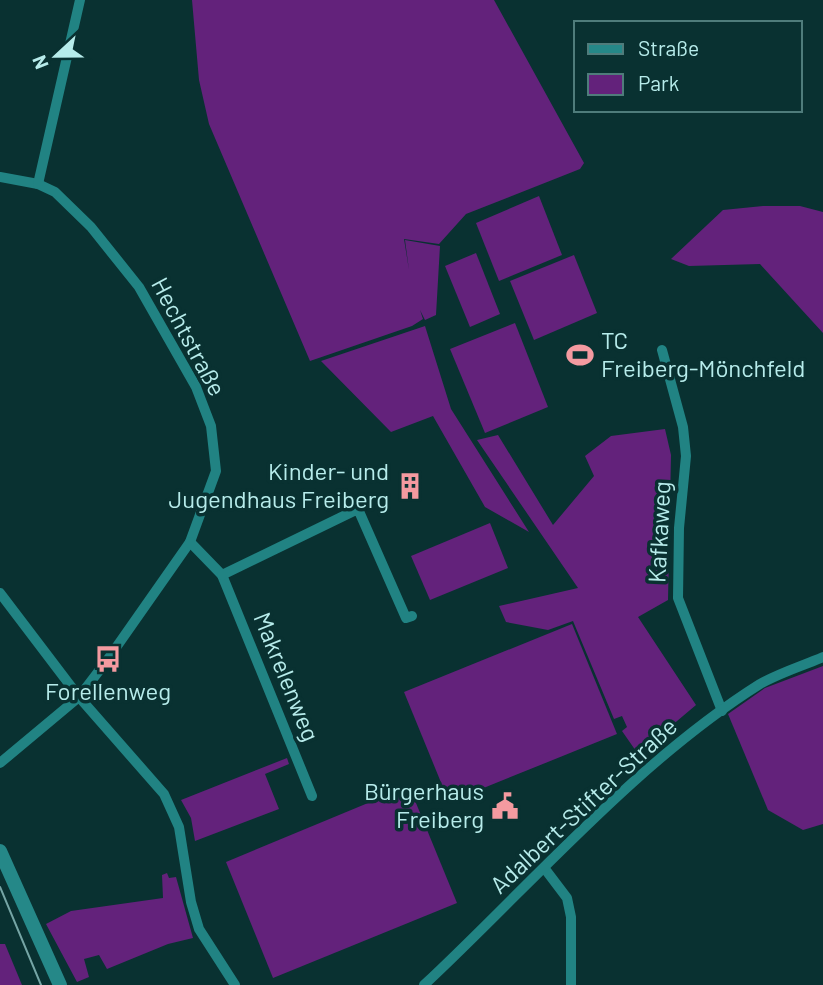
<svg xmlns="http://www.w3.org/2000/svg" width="823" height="985" viewBox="0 0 823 985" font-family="Barlow,sans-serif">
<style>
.green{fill:#63227b}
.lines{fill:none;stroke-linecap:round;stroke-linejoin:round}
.street{stroke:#218383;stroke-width:10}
.secondary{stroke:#258888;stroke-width:14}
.tram{stroke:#75a5a5;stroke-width:2}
.labels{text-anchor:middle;stroke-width:7;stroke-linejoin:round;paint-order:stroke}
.street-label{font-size:24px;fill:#b7eceb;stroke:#093131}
.poi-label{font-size:24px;fill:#b7eceb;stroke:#093131;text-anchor:end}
</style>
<rect width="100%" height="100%" fill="#093131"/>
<g class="green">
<polygon points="192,0 494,0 584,163 580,169 466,214 439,244 404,239 409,270 405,240 440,246 436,315 425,320 420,310 423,319 412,326 310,361 209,124 199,80"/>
<polygon points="539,196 562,255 499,281 476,223"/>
<polygon points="763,206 800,206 823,212 823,333 760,264 689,266 671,259 723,210"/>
<polygon points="476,253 500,314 470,327 445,266"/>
<polygon points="574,255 597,313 534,340 510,281"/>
<polygon points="515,323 548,407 485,433 450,349"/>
<polygon points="425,326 451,409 529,532 485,507 433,416 391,432 321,361"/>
<polygon points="665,429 671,455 668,600 638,617 696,705 638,754 622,731 627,727 622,716 614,719 573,621 548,630 506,622 499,606 578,588 477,440 498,435 553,525 594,476 585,456 611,436"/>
<polygon points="490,523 508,568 430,600 411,556"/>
<polygon points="572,624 617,734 449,802 404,692"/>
<polygon points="823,666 823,824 803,830 768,810 728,714 765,688"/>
<polygon points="287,758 289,764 265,774 279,809 195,841 191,818 181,800"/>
<polygon points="409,786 457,903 273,978 226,862"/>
<polygon points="167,873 169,878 176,877 193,938 168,944 107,969 99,955 84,959 89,977 77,982 46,924 71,911 163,898 162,875"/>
<polygon points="0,944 5,944 22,985 0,985"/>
</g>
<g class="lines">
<g class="street">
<polyline points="0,177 38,184 55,192 91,227 139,287 196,387 211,426 216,471 190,542 108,659 79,697 0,763"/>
<polyline points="38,184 80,0"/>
<polyline points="662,350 683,427 686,456 679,528 678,598 722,711"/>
<polyline points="190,542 222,575 312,796"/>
<polyline points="222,575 358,509 406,618 412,616"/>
<polyline points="0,593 79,697 164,794 179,827 191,902 199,929 235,985"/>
<polyline points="545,869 567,898 571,917 571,985"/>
<path d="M424 985C531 885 636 762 760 684 779 673 802 666 823 657"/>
</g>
<polyline class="secondary" points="0,851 60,985"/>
<polyline class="tram" points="0,887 41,985"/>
</g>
<defs>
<symbol id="stadium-bare" viewBox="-9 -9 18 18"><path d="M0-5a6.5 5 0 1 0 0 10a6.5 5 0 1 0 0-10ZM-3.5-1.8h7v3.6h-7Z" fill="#f49aa0" stroke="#093131" stroke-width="2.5" paint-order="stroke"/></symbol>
<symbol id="building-bare" viewBox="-9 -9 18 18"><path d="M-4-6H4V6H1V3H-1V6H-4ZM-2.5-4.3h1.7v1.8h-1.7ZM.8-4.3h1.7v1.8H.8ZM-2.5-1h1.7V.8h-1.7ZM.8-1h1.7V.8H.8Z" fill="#f49aa0" stroke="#093131" stroke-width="2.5" paint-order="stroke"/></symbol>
<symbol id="bus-bare" viewBox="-9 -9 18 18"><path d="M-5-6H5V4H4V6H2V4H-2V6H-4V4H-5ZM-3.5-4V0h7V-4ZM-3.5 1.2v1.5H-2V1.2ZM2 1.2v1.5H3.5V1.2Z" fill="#f49aa0" stroke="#093131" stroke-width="2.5" paint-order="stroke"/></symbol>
<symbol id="civic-bare" viewBox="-9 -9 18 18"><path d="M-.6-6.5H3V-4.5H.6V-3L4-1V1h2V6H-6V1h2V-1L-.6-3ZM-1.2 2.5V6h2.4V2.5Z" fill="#f49aa0" stroke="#093131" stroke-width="2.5" paint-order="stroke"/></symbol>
</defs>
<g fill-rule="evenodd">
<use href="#stadium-bare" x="561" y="336" width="38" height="38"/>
<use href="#building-bare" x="391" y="467" width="38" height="38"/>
<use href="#bus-bare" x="89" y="640" width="38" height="38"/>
<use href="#civic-bare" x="486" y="787" width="38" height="38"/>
</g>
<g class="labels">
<g class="street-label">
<text transform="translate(188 337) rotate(62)" y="8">Hechtstraße</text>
<text transform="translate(660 532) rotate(-87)" y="8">Kafkaweg</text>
<text transform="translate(286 677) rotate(68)" y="8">Makrelenweg</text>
<text transform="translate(584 806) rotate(-43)" y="8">Adalbert-Stifter-Straße</text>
</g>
<g class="poi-label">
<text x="601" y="349" text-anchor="start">TC<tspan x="601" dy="28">Freiberg-Mönchfeld</tspan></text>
<text x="389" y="480">Kinder- und<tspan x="389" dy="28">Jugendhaus Freiberg</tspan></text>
<text x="108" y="700" text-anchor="middle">Forellenweg</text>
<text x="484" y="800">Bürgerhaus<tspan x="484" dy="28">Freiberg</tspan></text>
</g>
</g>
<rect x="574" y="21" width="228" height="91" fill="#093131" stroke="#4f7c7b" stroke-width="2"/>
<rect x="588" y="44" width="35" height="10" fill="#258888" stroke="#4f7c7b" stroke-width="2"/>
<text x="638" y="56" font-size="21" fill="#b7eceb">Straße</text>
<rect x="588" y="74" width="35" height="21" fill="#63227b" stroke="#4f7c7b" stroke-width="2"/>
<text x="638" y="91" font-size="21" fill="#b7eceb">Park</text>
<g transform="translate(56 56) rotate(248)" stroke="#093131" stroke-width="5" paint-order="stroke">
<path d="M0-5L12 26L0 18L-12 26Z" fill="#b7eceb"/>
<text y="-10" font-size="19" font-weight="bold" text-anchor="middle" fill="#b7eceb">N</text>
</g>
</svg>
